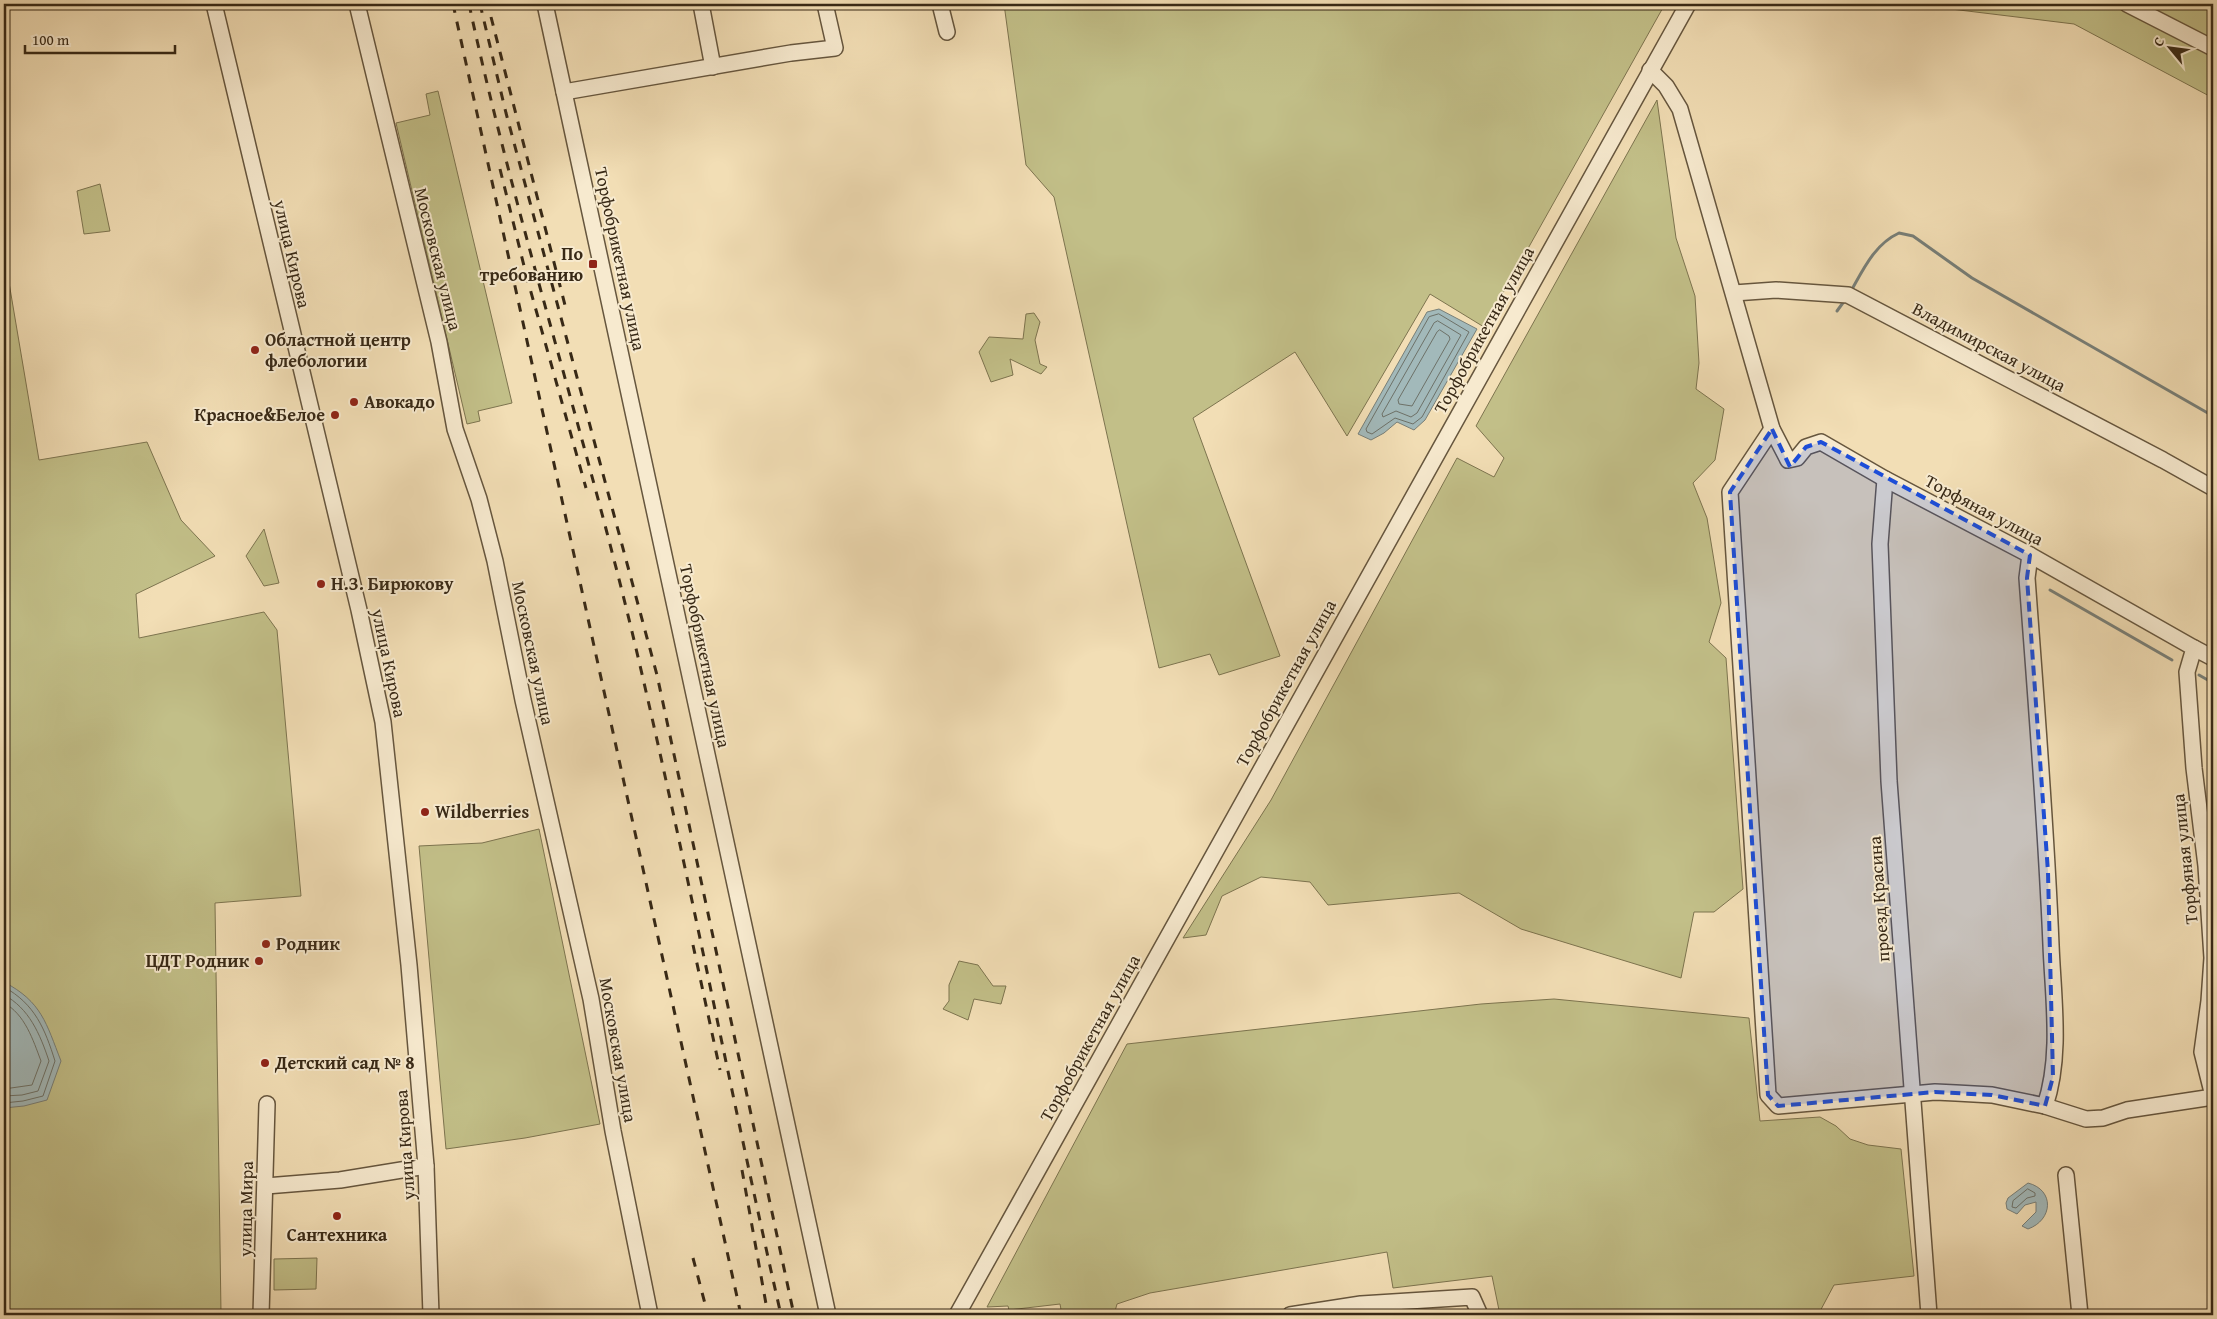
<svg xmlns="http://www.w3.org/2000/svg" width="2217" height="1319" viewBox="0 0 2217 1319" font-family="'Gentium Book Plus',serif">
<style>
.green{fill:#c2bf88;stroke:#7d744f}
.water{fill:#a2b9ba;stroke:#787f78}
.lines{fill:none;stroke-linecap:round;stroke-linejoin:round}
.shore{stroke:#6d7168;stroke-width:1}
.stream{stroke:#787f78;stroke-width:3}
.minor-casing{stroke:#66563e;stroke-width:18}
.minor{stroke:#f7eacf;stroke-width:15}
.rail{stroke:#382916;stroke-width:3;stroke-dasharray:9 9;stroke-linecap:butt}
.marked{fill:#1d4ed8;fill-opacity:0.2;stroke:#1d4ed8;stroke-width:4;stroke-dasharray:10 6;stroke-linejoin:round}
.poi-dot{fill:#8f2418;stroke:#f7eacf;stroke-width:2}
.labels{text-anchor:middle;stroke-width:4;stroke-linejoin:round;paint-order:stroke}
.street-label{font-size:18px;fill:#382916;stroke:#f7eacf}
.poi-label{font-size:18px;font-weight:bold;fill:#382916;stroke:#f7eacf;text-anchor:start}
</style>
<rect width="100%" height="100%" fill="#f2deb5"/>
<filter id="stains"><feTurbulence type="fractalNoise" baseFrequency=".004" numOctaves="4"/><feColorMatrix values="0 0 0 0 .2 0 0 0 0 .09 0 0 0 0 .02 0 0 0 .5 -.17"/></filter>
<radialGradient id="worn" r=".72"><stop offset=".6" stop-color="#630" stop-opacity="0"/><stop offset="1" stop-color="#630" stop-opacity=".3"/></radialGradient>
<g class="green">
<polygon points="1004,4 1665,4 1484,327 1430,294 1347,436 1295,352 1193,418 1280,656 1219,675 1210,654 1159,668 1054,197 1026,165"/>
<polygon points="1910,4 2213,4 2213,98 2074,24"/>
<polygon points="438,91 512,403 478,411 480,421 467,424 396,123 430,115 426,94"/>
<polygon points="1657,100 1676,238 1695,296 1699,363 1696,389 1724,409 1715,460 1693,483 1707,518 1721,603 1709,642 1726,658 1743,889 1714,912 1694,912 1681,978 1521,929 1459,893 1328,905 1310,882 1261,877 1222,896 1206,935 1183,938 1271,800 1457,458 1494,477 1504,458 1476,426"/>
<polygon points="100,184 110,231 84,234 77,191"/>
<polygon points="4,253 39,460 147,442 181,520 215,556 136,594 139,638 264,612 277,630 301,896 215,903 221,1313 219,1315 4,1315"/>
<polygon points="1034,313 1040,322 1035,340 1040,364 1047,367 1041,374 1010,359 1013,375 991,382 979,352 989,337 1023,339 1026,314"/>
<polygon points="264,529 279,583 264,586 246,556"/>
<polygon points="539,829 600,1124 525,1138 446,1149 419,846 482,843"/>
<polygon points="959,961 978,965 993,986 1006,986 1001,1004 974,999 968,1020 943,1009 949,1001 949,985"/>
<polygon points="1554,999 1749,1018 1760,1121 1820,1117 1836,1126 1850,1139 1868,1145 1901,1149 1914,1276 1834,1285 1818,1315 1588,1315 1588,1313 1574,1315 1500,1315 1492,1276 1393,1288 1387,1252 1150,1293 1117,1304 1114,1315 1062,1315 1060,1304 1009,1310 1008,1306 987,1307 1127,1044 1481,1004"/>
<polygon points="317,1258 316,1289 274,1290 274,1259"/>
</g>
<g class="water">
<polygon points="1439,309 1477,329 1425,420 1414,430 1397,422 1384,433 1371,440 1358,434 1427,312"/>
<path d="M4 982C42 1002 46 1023 61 1061L47 1100 24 1106 4 1108Z"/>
<path d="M2028 1183C2055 1190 2053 1220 2028 1229L2022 1226 2036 1212V1202L2025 1205 2017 1214 2007 1209 2006 1203 2008 1198Z"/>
</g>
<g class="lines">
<g class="shore">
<polygon points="1439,314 1469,332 1422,417 1413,424 1395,418 1372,434 1367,432 1366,429 1429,317"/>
<polygon points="1438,321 1461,335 1417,413 1411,417 1396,411 1383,417 1382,414 1434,323"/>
<polygon points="1440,330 1449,336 1450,339 1412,406 1399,404 1398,400 1437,332"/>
<path d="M4 987C35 1004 45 1029 55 1061L43 1096 23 1101 4 1103"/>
<path d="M4 995C29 1008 40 1034 49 1061L38 1091 22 1095 4 1096"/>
<path d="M4 1003C25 1014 33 1040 41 1061L32 1085 4 1089"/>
<polygon points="2028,1189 2035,1193 2035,1196 2027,1198 2016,1208 2012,1207 2013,1201"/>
</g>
<g class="stream">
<path d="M1851 291C1864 268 1875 244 1899 233L1913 236 1972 278 2213 416"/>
<polyline points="1837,311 1845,300"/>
<polyline points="2050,590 2172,660"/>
<polyline points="2199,675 2213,683"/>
</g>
<defs>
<g id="minor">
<polyline points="214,4 359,610 383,722 409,965 426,1166 431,1315"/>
<polyline points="357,4 439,342 455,429 479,499 495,561 523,700 591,999 613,1131 650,1315"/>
<polyline points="545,4 828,1315"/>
<polyline points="701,4 713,67"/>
<polyline points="940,4 947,32"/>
<polyline points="2127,4 2213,48"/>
<polyline points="1650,70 1666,86 1680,109 1772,429 1788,460 1797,458 1806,447 1821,442 1885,479 2030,555 2194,648 2187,672 2194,768 2206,866 2212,958 2209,1001 2202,1052 2213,1096"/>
<polyline points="564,92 791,53 835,48 825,4"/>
<polyline points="1734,293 1776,290 1848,295 2163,460 2213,488"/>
<polyline points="1772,429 1730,492 1768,1095 1778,1106 1935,1092 1956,1093 1992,1095 2045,1106 2086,1119 2103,1118 2127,1110 2213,1097"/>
<polyline points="1885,479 1880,544 1889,781 1929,1315"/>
<path d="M2030 555 2027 578C2036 700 2046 822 2051 945 2053 997 2062 1056 2045 1106"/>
<polyline points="2194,648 2213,658"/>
<polyline points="2066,1175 2080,1315"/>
<polyline points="266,1186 340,1180 426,1166"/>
<polyline points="261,1315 267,1104"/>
<polyline points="957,1315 1688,4"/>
<polyline points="1290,1315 1361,1304 1472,1297 1480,1315"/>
</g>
</defs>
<use href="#minor" class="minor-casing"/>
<use href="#minor" class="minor"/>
<g class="rail">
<polyline points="453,4 741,1315"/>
<path d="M469 4C515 218 583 427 634 640 687 864 730 1091 781 1315"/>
<polyline points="480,4 506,113 657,675 794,1315"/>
<polyline points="491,17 567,313"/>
<polyline points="500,169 527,278 586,488"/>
<polyline points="693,945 720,1070"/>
<polyline points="742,1170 768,1315"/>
<polyline points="693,1258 708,1315"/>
</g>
</g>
<path class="marked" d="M1772 429 1790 467 1806 447 1821 442 2030 555 2027 578 2048 872 2053 1077 2045 1106 1992 1095 1935 1092 1778 1106 1768 1095 1730 492Z"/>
<g class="poi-dot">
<rect x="588" y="259" width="10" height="10" rx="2.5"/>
<circle cx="255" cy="350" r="5"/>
<circle cx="354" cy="402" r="5"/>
<circle cx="335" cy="415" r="5"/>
<circle cx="321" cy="584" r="5"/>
<circle cx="425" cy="812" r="5"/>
<circle cx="266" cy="944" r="5"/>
<circle cx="259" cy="961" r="5"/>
<circle cx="265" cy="1063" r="5"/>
<circle cx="337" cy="1216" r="5"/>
</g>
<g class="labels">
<g class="street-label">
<text transform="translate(292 254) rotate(77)" y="6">улица Кирова</text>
<text transform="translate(438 259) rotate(76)" y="6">Московская улица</text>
<text transform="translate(620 259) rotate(78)" y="6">Торфобрикетная улица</text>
<text transform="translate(1484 330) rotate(-61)" y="6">Торфобрикетная улица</text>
<text transform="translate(1989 347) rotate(28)" y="6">Владимирская улица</text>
<text transform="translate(1984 510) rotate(28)" y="6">Торфяная улица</text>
<text transform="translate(533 653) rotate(78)" y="6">Московская улица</text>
<text transform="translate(705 656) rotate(78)" y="6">Торфобрикетная улица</text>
<text transform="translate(389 663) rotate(78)" y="6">улица Кирова</text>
<text transform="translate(1286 683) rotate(-61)" y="6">Торфобрикетная улица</text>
<text transform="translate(2185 859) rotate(-96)" y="6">Торфяная улица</text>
<text transform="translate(1879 899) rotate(-94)" y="6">проезд Красина</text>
<text transform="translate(1090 1038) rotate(-61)" y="6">Торфобрикетная улица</text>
<text transform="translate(618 1050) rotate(80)" y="6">Московская улица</text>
<text transform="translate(405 1145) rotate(-94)" y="6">улица Кирова</text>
<text transform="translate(246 1209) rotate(-89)" y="6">улица Мира</text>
</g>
<g class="poi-label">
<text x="583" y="260" text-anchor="end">По<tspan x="583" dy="21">требованию</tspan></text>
<text x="265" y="346">Областной центр<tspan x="265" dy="21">флебологии</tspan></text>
<text x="364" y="408">Авокадо</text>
<text x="325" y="421" text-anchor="end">Красное&amp;Белое</text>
<text x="331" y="590">Н.З. Бирюкову</text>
<text x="435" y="818">Wildberries</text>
<text x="276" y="950">Родник</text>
<text x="249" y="967" text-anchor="end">ЦДТ Родник</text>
<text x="275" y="1069">Детский сад № 8</text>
<text x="337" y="1241" text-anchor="middle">Сантехника</text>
</g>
</g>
<rect width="2217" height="1319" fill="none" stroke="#f2deb5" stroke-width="20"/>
<rect x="5" y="5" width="2207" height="1309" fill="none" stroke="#382916" stroke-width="2.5"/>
<rect x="10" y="10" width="2197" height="1299" fill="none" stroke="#382916"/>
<g transform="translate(2170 48) rotate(299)" stroke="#f7eacf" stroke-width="4" paint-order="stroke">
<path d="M0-4L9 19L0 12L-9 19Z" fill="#382916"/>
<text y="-8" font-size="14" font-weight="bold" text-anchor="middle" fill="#382916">С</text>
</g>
<path d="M25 45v8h150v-8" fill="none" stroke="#382916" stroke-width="2.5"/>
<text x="32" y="45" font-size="15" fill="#382916" stroke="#f7eacf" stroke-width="4" paint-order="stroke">100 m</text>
<rect width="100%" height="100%" filter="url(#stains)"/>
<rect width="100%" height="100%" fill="url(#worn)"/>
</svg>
